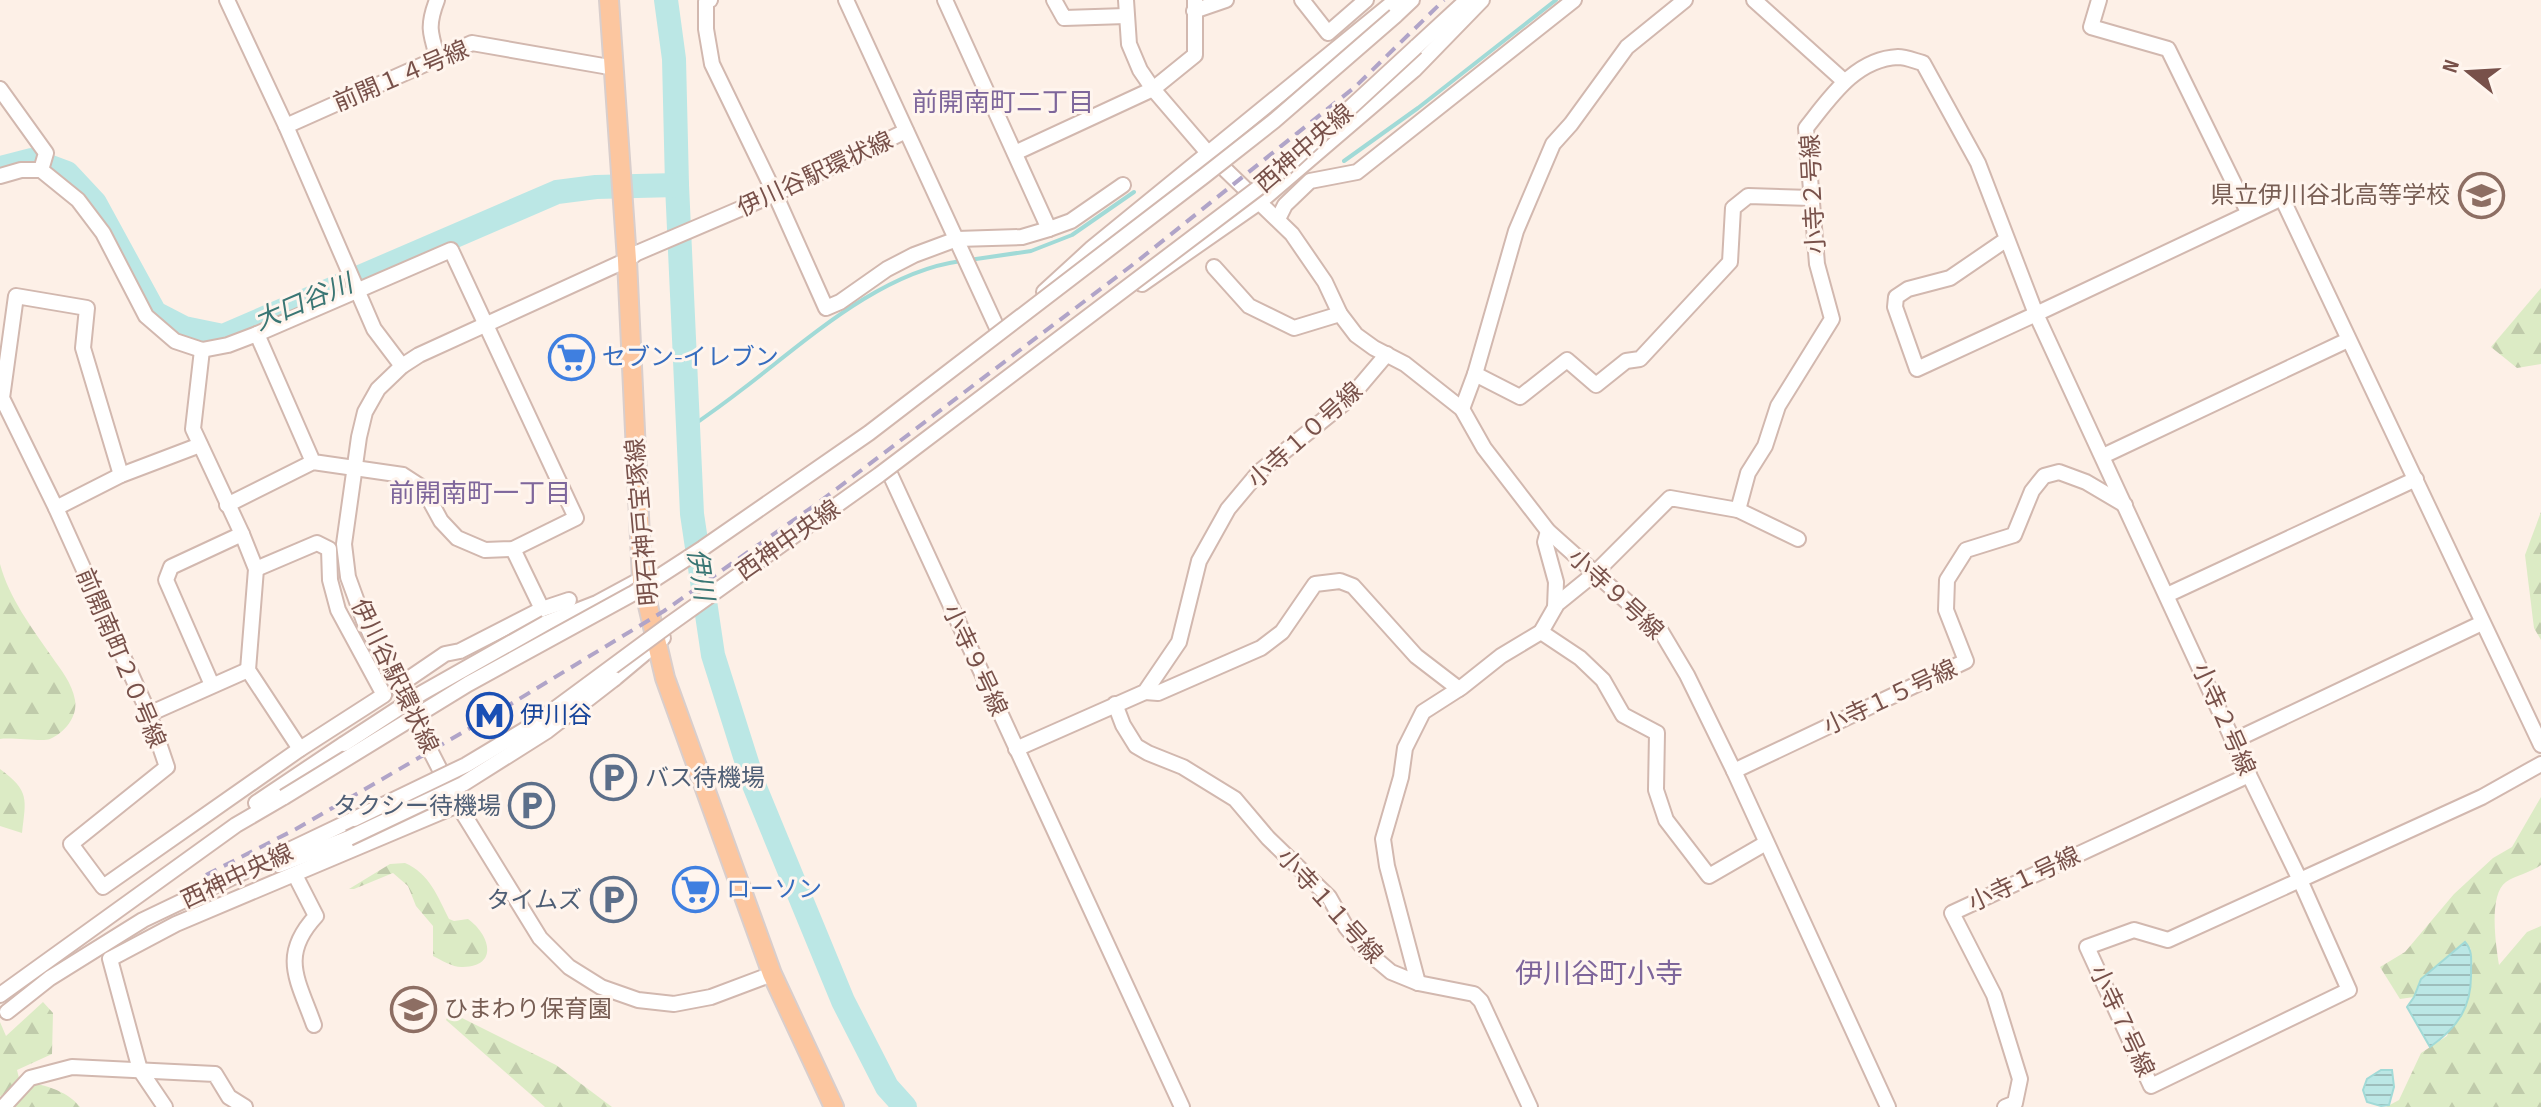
<svg xmlns="http://www.w3.org/2000/svg" width="2541" height="1107" viewBox="0 0 2541 1107" font-family="'Sofia Sans Condensed','Noto Sans JP',sans-serif">
<style>
.forest{fill:url(#forest-firs)}
.water{fill:url(#water-rules);stroke:#a1dad7;stroke-width:2}
.lines{fill:none;stroke-linecap:round;stroke-linejoin:round}
.stream{stroke:#a1dad7;stroke-width:4}
.river{stroke:#bbe7e5;stroke-width:24}
.minor-casing{stroke:#d2b8af;stroke-width:18}
.major-casing{stroke:#d9cecc;stroke-width:22}
.minor{stroke:#fff;stroke-width:14}
.major{stroke:#fcc69f;stroke-width:18}
.rail{stroke:#b0a4c8;stroke-width:4;stroke-dasharray:12 8;stroke-linecap:butt}
.minor-bridge-casing{stroke:#d2b8af;stroke-width:18;stroke-linecap:butt}
.minor-bridge{stroke:#fff;stroke-width:14}
.labels{text-anchor:middle;stroke-width:6;stroke-linejoin:round;paint-order:stroke}
.street-label{font-size:24px;fill:#78514a;stroke:#fff5ee}
.education-label{font-size:24px;fill:#785e54;stroke:#fff5ee;text-anchor:end}
.shop-label{font-size:24px;fill:#366cbe;stroke:#fff5ee;text-anchor:start}
.transit-label{font-size:24px;fill:#164399;stroke:#fff5ee;text-anchor:start}
.service-label{font-size:24px;fill:#4e5e75;stroke:#fff5ee;text-anchor:end}
.neighbourhood-label{font-size:26px;fill:#7e669b;stroke:#fff5ee}
.water-label{font-size:26px;font-style:italic;fill:#3a7674;stroke:#fff5ee}
.quarter-label{font-size:28px;fill:#7e669b;stroke:#fff5ee}
</style>
<defs>
<pattern id="forest-firs" width="22" height="20" patternUnits="userSpaceOnUse" patternTransform="scale(2)"><rect width="22" height="20" fill="#dcebc5"/><path d="M5 1l3.5 6h-7zM16 11l3.5 6h-7z" fill="#c0cbab"/></pattern>
<pattern id="water-rules" width="6" height="5" patternUnits="userSpaceOnUse" patternTransform="scale(2)"><rect width="6" height="5" fill="#bbe7e5"/><path d="M0 2.5h6" fill="none" stroke="#9dbebc"/></pattern>
</defs>
<rect width="100%" height="100%" fill="#fdf0e7"/>
<g class="forest">
<polygon points="2541,288 2541,364 2517,368 2491,347"/>
<polygon points="2541,512 2541,640 2534,628 2525,555"/>
<path d="M0 564C9 598 32 628 52 657 61 670 72 683 75 700 78 717 64 733 50 739 43 742 12 737 0 739Z"/>
<path d="M0 769C30 791 26 799 22 833L0 826Z"/>
<path d="M2541 797V865C2530 873 2516 875 2506 882 2488 895 2496 946 2499 965L2527 932 2541 926V1107H2386L2399 1100 2421 1053 2447 1036 2471 949 2464 942 2421 979 2414 997 2400 999 2380 967 2405 952 2454 894 2493 858 2512 847Z"/>
<path d="M405 863C429 873 438 897 449 919L454 921 468 919C489 934 500 966 463 967 454 968 441 960 433 956V926L416 906 408 886 393 873 354 889H349L390 864Z"/>
<path d="M43 1002 53 1013 52 1054 17 1070 20 1082C40 1083 67 1090 80 1107H5L0 1095V1022L6 1036Z"/>
<polygon points="450,1012 556,1065 612,1107 545,1107 446,1020"/>
</g>
<g class="water">
<path d="M2465 942C2473 951 2471 960 2471 972 2472 1007 2458 1027 2430 1047L2407 1007 2414 997 2421 979Z"/>
<polygon points="2381,1070 2392,1070 2394,1087 2389,1105 2381,1106 2367,1102 2363,1090 2367,1079"/>
</g>
<g class="lines">
<g class="stream">
<polyline points="1344,161 1418,108 1556,0"/>
<polyline points="969,260 1031,251 1072,235 1134,192"/>
<path d="M689 428C708 415 726 402 744 388 807 340 880 272 961 261"/>
</g>
<g class="river">
<polyline points="666,0 674,59 677,185 692,514 713,655 754,785 843,1001 887,1087 905,1107"/>
<polyline points="0,168 32,160 67,173 95,203 155,313 184,328 223,336 557,192 596,187 677,185"/>
</g>
<defs>
<g id="minor">
<polyline points="227,0 286,126 374,329 402,366"/>
<path d="M437 0C427 26 430 33 438 59"/>
<polyline points="710,0 706,2 706,29 712,64 775,194 826,308 840,302 887,269 914,255 957,239 1022,237 1049,229 1071,221 1123,185"/>
<polyline points="846,0 998,330"/>
<polyline points="945,0 1049,229"/>
<polyline points="1054,0 1064,18 1126,16"/>
<polyline points="1126,0 1129,44 1140,70 1153,89 1208,153 1292,234 1325,282 1340,314 1356,335 1374,348 1405,364 1462,409 1484,448 1548,531 1662,633 1687,675 1734,771 1888,1107"/>
<polyline points="1302,0 1328,33 1366,0"/>
<polyline points="1754,0 1844,81"/>
<polyline points="2099,0 2091,27 2168,49 2248,212"/>
<polyline points="1194,11 1226,0"/>
<polyline points="1395,16 1412,0"/>
<polyline points="1416,47 1467,0"/>
<polyline points="0,89 46,153 41,170 78,200 103,233 146,316 175,341 202,350 228,345 257,334"/>
<polyline points="286,126 472,43 615,68"/>
<polyline points="1015,153 1153,89 1195,55 1195,0"/>
<polyline points="0,176 21,170 41,170"/>
<polyline points="1278,219 1285,205 1310,181 1357,172 1574,0"/>
<polyline points="1214,267 1249,306 1294,328 1340,314"/>
<polyline points="1142,284 1261,201 1414,70 1482,0"/>
<polyline points="1044,292 1092,248 1396,0"/>
<polyline points="202,350 193,429 242,534 256,569 248,670 300,749"/>
<polyline points="1475,374 1520,397 1567,360 1596,385 1626,361 1640,359 1730,262 1733,208 1748,196 1811,198"/>
<polyline points="1462,409 1475,374 1516,231 1553,144 1571,124 1627,47 1685,0"/>
<polyline points="2103,456 2348,340"/>
<polyline points="890,474 1182,1107"/>
<polyline points="121,475 83,348 87,308 16,296 2,398 56,508 149,714 167,767 71,844 103,887 300,749 384,695 338,610 330,580 329,549 317,543 256,569"/>
<polyline points="227,505 313,462 403,475 423,488 441,521 457,538 485,550 513,549 576,518 451,250 257,334 313,462"/>
<polyline points="56,508 121,475 200,445"/>
<path d="M1738 510 1748 473 1765 446 1778 406 1832 319 1817 264 1806 128C1830 98 1855 59 1898 57 1906 57 1915 61 1923 63L1978 163 2036 314 1917 369 1895 307 1896 297 1908 289 1950 278 2007 239"/>
<polyline points="1548,531 1545,542 1556,582 1555,607"/>
<polyline points="2167,595 2416,479"/>
<polyline points="542,609 569,600"/>
<polyline points="546,623 597,603 647,576"/>
<polyline points="1541,632 1580,658 1603,680 1623,715 1657,733 1656,790 1666,820 1709,876 1766,843"/>
<polyline points="614,679 663,638"/>
<polyline points="212,685 166,580 171,567 242,534"/>
<polyline points="398,686 445,654 460,651 542,609 513,549"/>
<polyline points="1145,692 1158,693 1261,648 1282,632 1315,584 1340,581 1353,586 1416,656 1459,689"/>
<polyline points="1115,704 1123,725 1136,746 1148,753 1183,767 1235,799 1268,838 1329,897 1346,927 1365,950 1391,972 1418,983 1474,994 1481,1001 1530,1107"/>
<polyline points="149,714 248,670"/>
<polyline points="2233,741 2482,623"/>
<polyline points="2541,745 2282,198 2036,314 2249,775 2300,880 2482,797 2541,764"/>
<polyline points="1016,749 1145,692 1179,642 1199,561 1228,509 1259,472 1348,400 1387,354"/>
<polyline points="1734,771 1966,661 1946,610 1947,580 1966,550 2014,535 2032,491 2044,476 2059,472 2086,482 2125,505"/>
<polyline points="256,803 344,744"/>
<polyline points="279,865 349,838"/>
<path d="M295 875 316 916C279 956 298 980 314 1025"/>
<polygon points="2300,880 2349,990 2151,1086 2087,947 2134,930 2168,940"/>
<polyline points="772,974 711,997 674,1004 638,1000 601,987 569,967 540,938 458,805 364,621 348,577 344,544 359,437 365,412 378,389 402,366 419,355 627,260 637,253 775,194 906,131"/>
<polyline points="1418,983 1387,866 1383,839 1401,777 1405,748 1423,712 1462,687 1501,656 1541,632 1557,604 1594,574 1670,498 1738,510 1798,539"/>
<polyline points="0,995 236,825 284,797"/>
<polyline points="7,1012 50,978 143,920 354,819"/>
<polyline points="6,1104 30,1078 72,1067 215,1074 229,1097 245,1107"/>
<polyline points="165,1107 140,1070 110,959 176,924 458,805"/>
<polyline points="2005,1107 2015,1103 2020,1079 1994,995 1952,913 2249,775"/>
</g>
<polyline id="major" points="609,0 627,260 642,580 665,678 772,974 834,1107"/>
</defs>
<use href="#minor" class="minor-casing"/>
<use href="#major" class="major-casing"/>
<use href="#minor" class="minor"/>
<use href="#major" class="major"/>
<polyline class="rail" points="206,875 296,829 491,716 664,611 818,503 1135,263 1355,87 1444,0"/>
<defs>
<g id="minor-bridge">
<polyline points="344,744 422,693 546,623"/>
<polyline points="284,797 468,684 632,594 703,548 869,433 1204,176 1274,121 1395,16"/>
<polyline points="354,819 466,765 536,723 670,624 879,475 1286,167 1416,47"/>
<polyline points="349,838 463,784 547,731 614,679"/>
</g>
</defs>
<use href="#minor-bridge" class="minor-bridge-casing"/>
<use href="#minor-bridge" class="minor-bridge"/>
</g>
<defs>
<symbol id="school-ring" viewBox="-11 -11 22 22"><circle r="9.5" fill="#fff5ee" stroke="#8d6e63" stroke-width="1.5"/><path d="M0-5L7-2L0 1L-7-2ZM-4 1L0 2.5L4 1V4Q0 6-4 4Z" fill="#8d6e63"/></symbol>
<symbol id="supermarket-ring" viewBox="-11 -11 22 22"><circle r="9.5" fill="#fff5ee" stroke="#3f7fe0" stroke-width="1.5"/><path d="M-6-5.5h2.5l.6 2H6L4.5 2H-2.5L-4.4-4H-6ZM-1.5 3.2a1.3 1.3 0 1 0 .1 0ZM3 3.2a1.3 1.3 0 1 0 .1 0Z" fill="#3f7fe0"/></symbol>
<symbol id="metro-ring" viewBox="-11 -11 22 22"><circle r="9.5" fill="#fff5ee" stroke="#1a4fb4" stroke-width="1.5"/><path d="M-5.5 5V-5H-3L0 0L3-5H5.5V5H3V-.5L0 4L-3-.5V5Z" fill="#1a4fb4"/></symbol>
<symbol id="parking-ring" viewBox="-11 -11 22 22"><circle r="9.5" fill="#fff5ee" stroke="#5c6f8a" stroke-width="1.5"/><path d="M-3.5-5.5H1a3.5 3.5 0 0 1 0 7H-1V5.5H-3.5ZM-1-3.4V-.6H.8a1.4 1.4 0 0 0 0-2.8Z" fill="#5c6f8a"/></symbol>
</defs>
<g fill-rule="evenodd">
<use href="#school-ring" x="2456" y="170" width="51" height="51"/>
<use href="#supermarket-ring" x="546" y="332" width="51" height="51"/>
<use href="#metro-ring" x="464" y="690" width="51" height="51"/>
<use href="#parking-ring" x="588" y="752" width="51" height="51"/>
<use href="#parking-ring" x="506" y="780" width="51" height="51"/>
<use href="#supermarket-ring" x="670" y="864" width="51" height="51"/>
<use href="#parking-ring" x="588" y="874" width="51" height="51"/>
<use href="#school-ring" x="388" y="984" width="51" height="51"/>
</g>
<g class="labels">
<g class="street-label">
<text transform="translate(401 76) rotate(-23)" y="8">前開１４号線</text>
<text transform="translate(1304 148) rotate(-41)" y="8">西神中央線</text>
<text transform="translate(815 174) rotate(-25)" y="8">伊川谷駅環状線</text>
<text transform="translate(1813 194) rotate(-93)" y="8">小寺２号線</text>
<text transform="translate(1305 435) rotate(-42)" y="8">小寺１０号線</text>
<text transform="translate(642 522) rotate(-95)" y="8">明石神戸宝塚線</text>
<text transform="translate(788 540) rotate(-35)" y="8">西神中央線</text>
<text transform="translate(1616 594) rotate(43)" y="8">小寺９号線</text>
<text transform="translate(121 658) rotate(67)" y="8">前開南町２０号線</text>
<text transform="translate(975 660) rotate(65)" y="8">小寺９号線</text>
<text transform="translate(395 676) rotate(64)" y="8">伊川谷駅環状線</text>
<text transform="translate(1890 697) rotate(-25)" y="8">小寺１５号線</text>
<text transform="translate(2224 719) rotate(66)" y="8">小寺２号線</text>
<text transform="translate(237 876) rotate(-25)" y="8">西神中央線</text>
<text transform="translate(2024 879) rotate(-25)" y="8">小寺１号線</text>
<text transform="translate(1330 906) rotate(48)" y="8">小寺１１号線</text>
<text transform="translate(2122 1021) rotate(65)" y="8">小寺７号線</text>
</g>
<g class="education-label">
<text x="2450" y="203">県立伊川谷北高等学校</text>
<text x="444" y="1017" text-anchor="start">ひまわり保育園</text>
</g>
<g class="shop-label">
<text x="602" y="365">セブン-イレブン</text>
<text x="726" y="897">ローソン</text>
</g>
<g class="transit-label">
<text x="520" y="723">伊川谷</text>
</g>
<g class="service-label">
<text x="645" y="786" text-anchor="start">バス待機場</text>
<text x="501" y="814">タクシー待機場</text>
<text x="582" y="908">タイムズ</text>
</g>
<g class="neighbourhood-label">
<text x="1003" y="111">前開南町二丁目</text>
<text x="480" y="502">前開南町一丁目</text>
</g>
<g class="water-label">
<text transform="translate(303 302) rotate(-23)" y="9">大口谷川</text>
<text transform="translate(701 574) rotate(81)" y="9">伊川</text>
</g>
<g class="quarter-label">
<text x="1599" y="983">伊川谷町小寺</text>
</g>
</g>
<g transform="translate(2469 72) rotate(288)" stroke="#fff5ee" stroke-width="6" paint-order="stroke">
<path d="M0-6L14 30L0 20L-14 30Z" fill="#78514a"/>
<text y="-12" font-size="22" font-weight="bold" text-anchor="middle" fill="#78514a">N</text>
</g>
</svg>
